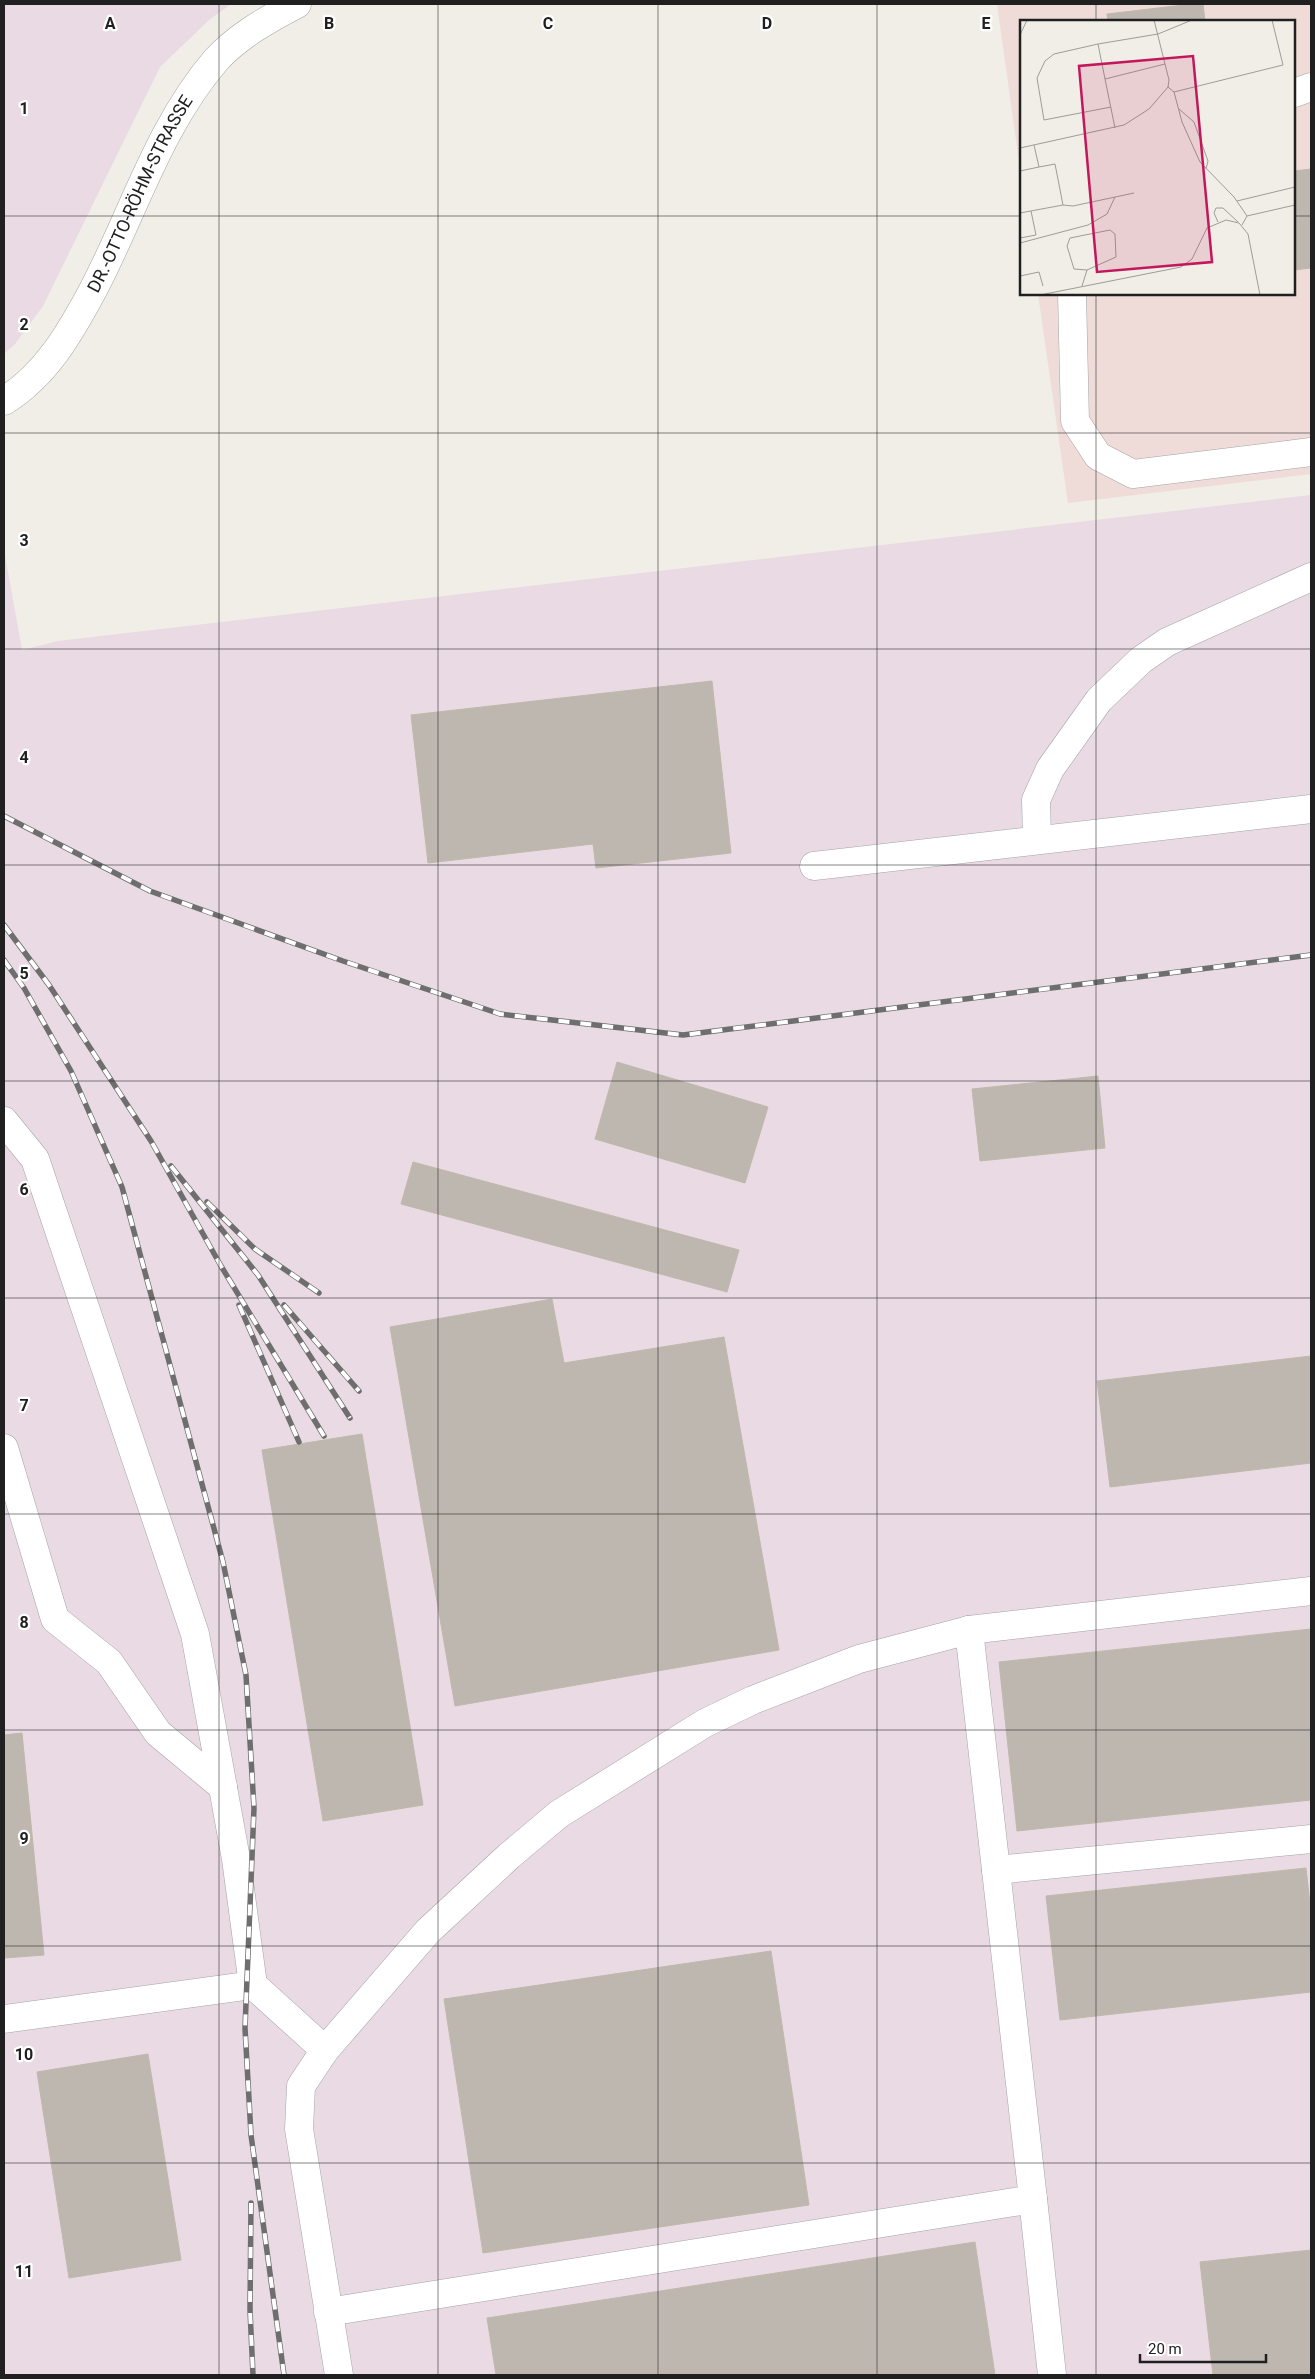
<svg xmlns="http://www.w3.org/2000/svg" width="1315" height="2379" viewBox="0 0 1315 2379" font-family="Roboto,sans-serif">
<style>
.commercial{fill:#efdcd8}
.industrial{fill:#e9dae4}
.building{fill:#bdb7b0;stroke:#c1b8ab}
.lines{fill:none;stroke-linecap:round;stroke-linejoin:round}
.minor-casing{stroke:#a4a4a4;stroke-width:29}
.minor{stroke:#fff;stroke-width:28}
.rail-casing{stroke:#6e6e6e;stroke-width:5.5}
.rail{stroke:#fff;stroke-width:4;stroke-dasharray:11;stroke-linecap:butt}
.grid{fill:none;stroke:#202020;stroke-width:1;stroke-opacity:0.55}
.labels{text-anchor:middle;stroke-width:4.5;stroke-linejoin:round;paint-order:stroke}
.street-label{font-size:18px;fill:#202020;stroke:#fff}
.inset-road{fill:none;stroke:#9d9c97;stroke-width:1}
.view{fill:#c2185b;fill-opacity:0.15;stroke:#c2185b;stroke-width:2.5}
.inset-edge{fill:none;stroke:#202020;stroke-width:2.5}
.grid-label{font-size:16px;text-anchor:middle;font-weight:bold;fill:#202020;stroke:#fff;stroke-width:4.5;stroke-linejoin:round;paint-order:stroke}
</style>
<rect width="100%" height="100%" fill="#f0eee7"/>
<polygon class="commercial" points="997,4 1311,4 1311,474 1068,503 1038,294 1294,294 1294,21 1021,21 1021,176"/>
<g class="industrial">
<polygon points="4,4 231,4 209,20 160,67 43,306 15,344 4,354"/>
<polygon points="1311,495 1311,2375 4,2375 4,550 22,650 58,641"/>
</g>
<g class="building">
<polygon points="1192,4 1203,4 1205,21 1108,21 1107,14"/>
<polygon points="1311,169 1311,268 1294,270 1294,171"/>
<polygon points="712,681 731,853 596,868 593,844 428,863 411,715"/>
<polygon points="617,1062 768,1107 745,1183 595,1139"/>
<polygon points="1098,1076 1105,1148 980,1161 972,1089"/>
<polygon points="413,1162 739,1250 727,1292 401,1204"/>
<polygon points="552,1299 564,1363 724,1337 779,1650 455,1706 390,1327"/>
<polygon points="1311,1356 1311,1463 1110,1487 1097,1381"/>
<polygon points="362,1434 423,1805 323,1821 262,1450"/>
<polygon points="1311,1629 1311,1800 1017,1831 999,1662"/>
<polygon points="22,1733 44,1955 4,1958 4,1735"/>
<polygon points="1306,1868 1311,1913 1311,1992 1060,2020 1046,1896"/>
<polygon points="771,1951 809,2205 483,2253 444,1999"/>
<polygon points="148,2054 181,2260 69,2278 37,2072"/>
<polygon points="975,2242 995,2375 496,2375 487,2318"/>
<polygon points="1311,2250 1311,2375 1213,2375 1200,2262"/>
</g>
<g class="lines">
<defs>
<g id="minor">
<polyline points="1294,93 1311,87"/>
<polyline points="1072,294 1075,421 1098,456 1133,474 1311,452"/>
<path id="s1" d="M4 401C46 375 70 333 93 290 133 214 159 126 216 60 238 36 268 19 297 4"/>
<polyline points="1037,840 1036,800 1050,769 1099,700 1141,660 1167,642 1311,577"/>
<polyline points="814,866 1311,809"/>
<polyline points="4,1121 35,1159 195,1634 236,1859 253,1985 4,2019"/>
<polyline points="4,1448 55,1619 109,1662 158,1733 223,1787"/>
<polyline points="996,1870 1311,1839"/>
<polyline points="253,1985 325,2050 301,2086 299,2129 339,2375"/>
<polyline points="325,2050 428,1931 509,1856 559,1814 705,1723 753,1700 859,1659 969,1630 1311,1591"/>
<polyline points="1033,2199 1052,2375"/>
<polyline points="328,2312 1033,2199 969,1630"/>
</g>
</defs>
<use href="#minor" class="minor-casing"/>
<use href="#minor" class="minor"/>
<defs>
<g id="rail">
<polyline points="4,816 150,891 343,961 500,1014 683,1035 1311,955"/>
<polyline points="4,925 49,985 151,1141 221,1266 324,1436"/>
<polyline points="4,960 24,988 71,1071 122,1187 223,1562 246,1675 254,1808 245,2028 251,2135 284,2375"/>
<polyline points="171,1166 258,1275 350,1418"/>
<polyline points="207,1202 255,1249 319,1293"/>
<polyline points="239,1305 299,1442"/>
<polyline points="284,1305 359,1391"/>
<polyline points="251,2203 250,2310 253,2375"/>
</g>
</defs>
<use href="#rail" class="rail-casing"/>
<use href="#rail" class="rail"/>
</g>
<path class="grid" d="M219 4V2375M438 4V2375M658 4V2375M877 4V2375M1096 4V21M4 216H1021M1294 216H1311M1096 294V2375M4 433H1311M4 649H1311M4 865H1311M4 1081H1311M4 1298H1311M4 1514H1311M4 1730H1311M4 1946H1311M4 2163H1311"/>
<g class="labels">
<g class="street-label">
<text dy="6" stroke="none"><textPath href="#s1" startOffset="251">DR.-OTTO-RÖHM-STRASSE</textPath></text>
</g>
</g>
<g transform="translate(1020 20)">
<rect width="275" height="275" fill="#f0eee7"/>
<path class="inset-road" d="M134 0 149 60 148 67 154 72M0 15 7 0M78 24 34 34 25 41 17 58 24 100 91 87M85 59 78 24 138 14 172 0M159 89 174 102 188 141 186 149M95 108 85 59 145 44M0 128 104 105 129 89 148 67M0 151 19 147 14 125M217 181 275 167M43 185 53 186 114 173M0 193 43 185 35 144 19 147M227 196 214 177 180 142 162 102 154 72 263 45 252 0M198 202 194 193 196 188H203L218 202M222 205 227 196 275 185M90 210 95 214 96 237 67 250 54 249 47 226 50 218ZM0 218 16 215 11 191M0 223 68 205 87 194 95 177M0 256 19 252 23 266M62 266 67 250M20 275 161 247 172 239 187 208 206 200 219 203 228 214 240 275"/>
<path class="view" d="M173 36 192 242 77 252 59 46Z"/>
<rect width="275" height="275" class="inset-edge"/>
</g>
<g class="grid-label">
<text x="110" y="29">A</text>
<text x="329" y="29">B</text>
<text x="548" y="29">C</text>
<text x="767" y="29">D</text>
<text x="986" y="29">E</text>
<text x="24" y="114">1</text>
<text x="24" y="330">2</text>
<text x="24" y="546">3</text>
<text x="24" y="763">4</text>
<text x="24" y="979">5</text>
<text x="24" y="1195">6</text>
<text x="24" y="1411">7</text>
<text x="24" y="1628">8</text>
<text x="24" y="1844">9</text>
<text x="24" y="2060">10</text>
<text x="24" y="2277">11</text>
</g>
<rect width="1315" height="2379" fill="none" stroke="#202020" stroke-width="10"/>
<path d="M1140 2354v8h126v-8" fill="none" stroke="#202020" stroke-width="2.5"/>
<text x="1148" y="2354" font-size="15" fill="#202020" stroke="#ffffff" stroke-width="4" paint-order="stroke">20 m</text>
</svg>
